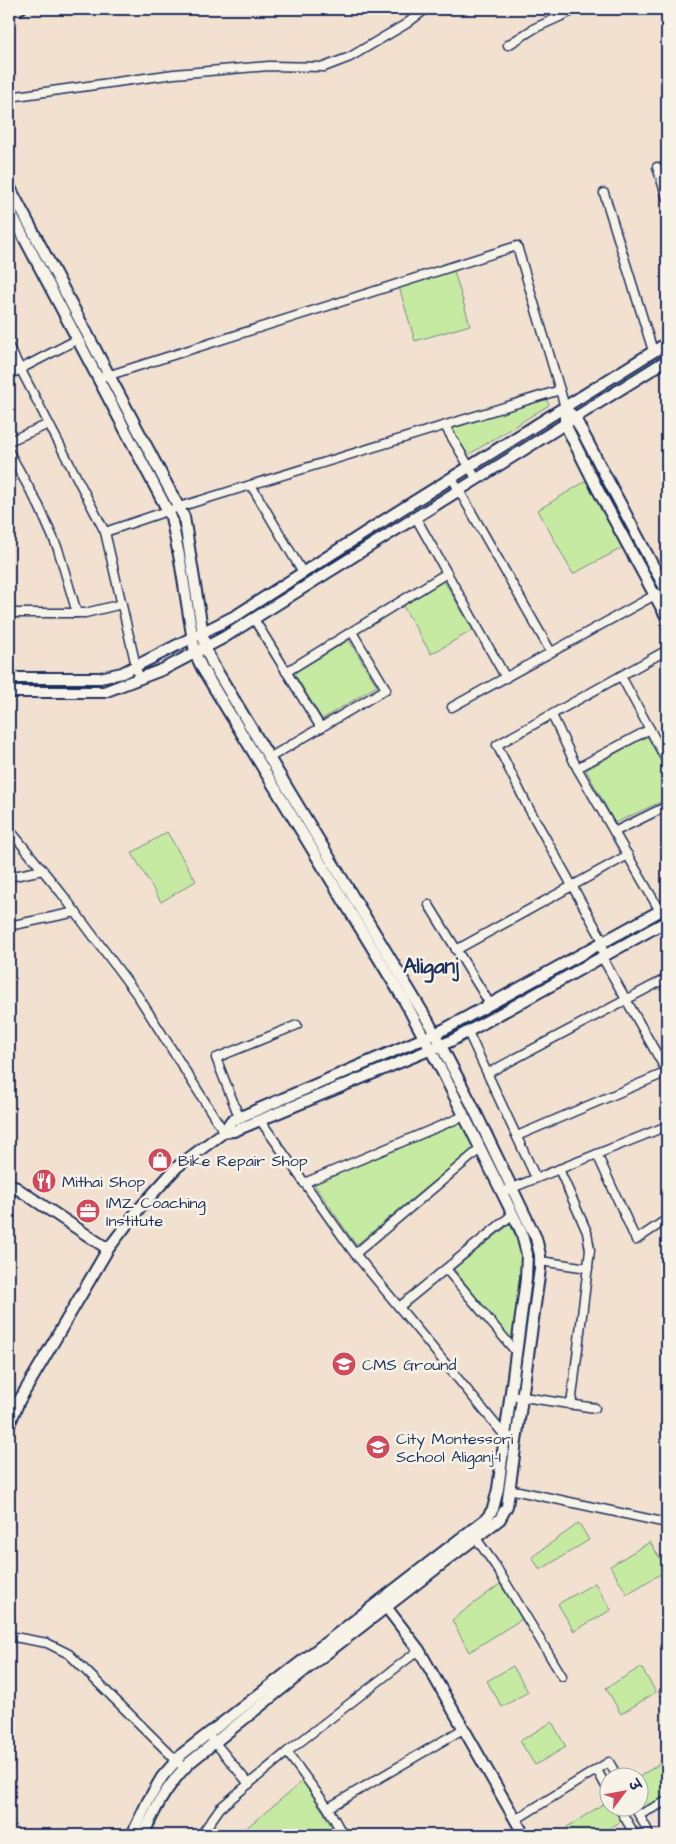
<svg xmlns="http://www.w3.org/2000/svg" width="676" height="1844" viewBox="0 0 676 1844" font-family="'Architects Daughter','Playpen Sans Deva',sans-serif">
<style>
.green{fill:#c7eaa3;stroke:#718c80}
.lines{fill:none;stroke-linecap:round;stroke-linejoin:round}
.minor-casing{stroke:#1b2f5e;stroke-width:11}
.tertiary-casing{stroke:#1b2f5e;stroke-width:14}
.minor{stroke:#f7f3e8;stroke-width:8}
.tertiary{stroke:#f7f3e8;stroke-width:10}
.rail{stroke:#1b2f5e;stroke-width:2.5;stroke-dasharray:8 4;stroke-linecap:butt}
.labels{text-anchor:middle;stroke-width:5;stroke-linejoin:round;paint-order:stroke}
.poi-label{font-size:16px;fill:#1b2f5e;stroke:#f7f3e8;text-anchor:start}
.district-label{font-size:21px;font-weight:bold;fill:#1b2f5e;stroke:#f7f3e8}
</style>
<rect width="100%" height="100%" fill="#f2e0d1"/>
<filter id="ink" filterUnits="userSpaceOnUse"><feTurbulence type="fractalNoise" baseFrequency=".02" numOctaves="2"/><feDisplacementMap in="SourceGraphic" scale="10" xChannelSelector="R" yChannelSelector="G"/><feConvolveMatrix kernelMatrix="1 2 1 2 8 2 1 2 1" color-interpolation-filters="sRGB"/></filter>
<g filter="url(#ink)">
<g class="green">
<polygon points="454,271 470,325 415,341 399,287"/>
<polygon points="546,399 549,405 468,455 451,429"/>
<polygon points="586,481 622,548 573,574 538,510"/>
<polygon points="444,581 473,630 431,654 403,606"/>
<polygon points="349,640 377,686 322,719 294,673"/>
<polygon points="647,736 667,773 667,799 615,823 586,770"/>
<polygon points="167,832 196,881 161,902 132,853"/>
<polygon points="461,1122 474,1148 356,1245 314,1184"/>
<polygon points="510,1224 523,1252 512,1342 454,1269"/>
<polygon points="579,1523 589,1540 540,1570 532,1557"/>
<polygon points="650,1542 667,1570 627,1594 610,1566"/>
<polygon points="595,1583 611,1610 574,1631 558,1604"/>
<polygon points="500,1584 522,1619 469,1652 452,1620"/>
<polygon points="513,1666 528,1692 502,1707 487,1681"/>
<polygon points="641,1667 656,1692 621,1714 606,1688"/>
<polygon points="552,1722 566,1747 535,1765 520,1741"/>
<polygon points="667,1759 667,1797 642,1808 639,1802 639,1777"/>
<polygon points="303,1781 324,1813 336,1835 238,1835"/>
<polygon points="608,1801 608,1806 613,1807 622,1821 597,1835 572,1835 567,1827"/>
</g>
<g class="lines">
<defs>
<g id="minor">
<polyline points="508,45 535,28 577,9"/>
<polyline points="9,97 174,74 269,66 324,67 350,57 406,24 426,9"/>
<polyline points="657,167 667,198"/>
<polyline points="604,193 653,351"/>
<polyline points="9,347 105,532 139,679"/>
<polyline points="9,375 78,339"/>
<polyline points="99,377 110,375 517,246 565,407"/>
<polyline points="445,426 477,480"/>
<polyline points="9,441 49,424"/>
<polyline points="9,452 39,506 58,549 77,613"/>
<polyline points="452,478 551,652"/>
<polyline points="251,485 303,573"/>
<polyline points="416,518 506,678"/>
<polyline points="105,532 179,507 560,390"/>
<polyline points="9,613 85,613 122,604"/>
<polyline points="254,619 321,728"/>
<polyline points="667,650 497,745 527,805 603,941 602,957 667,1072"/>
<polyline points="286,672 447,573"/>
<polyline points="621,676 667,761"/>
<polyline points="452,707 655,595 667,592"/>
<polyline points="552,715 577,768 660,911"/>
<polyline points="269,758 386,689 352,632"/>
<polyline points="577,768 650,729"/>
<polyline points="9,829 62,894 138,996 224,1132"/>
<polyline points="614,832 667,806"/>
<polyline points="9,877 43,870"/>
<polyline points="429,905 490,1004"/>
<polyline points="9,926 76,912"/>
<polyline points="456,950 628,855"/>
<polyline points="468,1032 536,1178"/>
<polyline points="488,1073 667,978"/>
<polyline points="239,1117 216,1058 297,1025"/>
<polyline points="260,1120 352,1250 505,1436 517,1438"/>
<polyline points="517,1136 667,1072"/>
<polyline points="597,1154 636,1240 667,1219"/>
<polyline points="559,1169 587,1232 590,1250 571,1405"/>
<polyline points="304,1183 464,1116"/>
<polyline points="502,1192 667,1126"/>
<polyline points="355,1254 480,1149"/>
<polyline points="540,1261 588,1268"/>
<polyline points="446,1269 516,1352"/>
<polyline points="399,1307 513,1214"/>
<polyline points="517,1396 595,1408"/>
<polyline points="509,1489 667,1523"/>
<polyline points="473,1534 495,1565 562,1676"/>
<polyline points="9,1636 47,1643 69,1654 184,1768"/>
<polyline points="664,1692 667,1690"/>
<polyline points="212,1739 249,1784"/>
<polyline points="287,1752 328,1808 343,1835"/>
<polyline points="597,1770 608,1790"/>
<polyline points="618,1806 635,1835"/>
<polyline points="634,1806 647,1829 649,1835"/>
<polyline points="328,1808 463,1729"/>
<polyline points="639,1815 667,1801"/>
<polyline points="515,1820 609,1762 617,1776"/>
<polyline points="201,1835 220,1808 287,1752 419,1650"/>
</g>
<g id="tertiary">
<path d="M9 186 184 517 205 647 212 663 428 1021 471 1103 536 1238 540 1255V1269L507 1506 500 1519 314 1663 189 1763C166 1787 157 1805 143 1835"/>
<polyline points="9,209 171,517 180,560 195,653 202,668 404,1000 443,1073 521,1231 527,1254 526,1279 498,1489 493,1509 487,1518 182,1754 162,1777 148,1801 132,1835"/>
<polyline points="565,407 565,424 598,490 667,618"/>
<polyline points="570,413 575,418 667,592"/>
<polyline points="9,678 100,678 122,673 237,615 394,514 667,343"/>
<polyline points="9,692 104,692 164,669 223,638 667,360"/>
<polyline points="224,1132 234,1131 451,1041 667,921"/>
<polyline points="9,1183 108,1249"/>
<polyline points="9,1425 19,1401 108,1249 138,1210 177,1167 224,1132 231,1121 445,1029 667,907"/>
<polyline points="383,1603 419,1650 524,1835"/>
</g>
</defs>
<use href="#minor" class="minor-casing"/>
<use href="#tertiary" class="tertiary-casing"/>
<use href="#minor" class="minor"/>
<use href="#tertiary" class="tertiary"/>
<polyline class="rail" points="9,22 30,9"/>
</g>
</g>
<defs>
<symbol id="shop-disc" viewBox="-11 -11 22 22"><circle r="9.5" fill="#d1495b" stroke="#f7f3e8"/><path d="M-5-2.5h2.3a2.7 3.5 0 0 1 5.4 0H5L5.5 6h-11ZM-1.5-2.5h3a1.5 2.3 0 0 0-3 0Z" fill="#fff"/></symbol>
<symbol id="restaurant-disc" viewBox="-11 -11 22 22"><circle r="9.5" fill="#d1495b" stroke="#f7f3e8"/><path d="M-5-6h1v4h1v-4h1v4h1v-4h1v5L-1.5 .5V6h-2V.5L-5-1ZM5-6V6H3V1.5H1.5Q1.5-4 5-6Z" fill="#fff"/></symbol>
<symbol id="office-disc" viewBox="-11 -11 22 22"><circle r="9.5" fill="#d1495b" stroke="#f7f3e8"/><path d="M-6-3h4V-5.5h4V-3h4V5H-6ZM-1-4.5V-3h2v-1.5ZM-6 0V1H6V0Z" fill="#fff"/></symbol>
<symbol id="school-disc" viewBox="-11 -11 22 22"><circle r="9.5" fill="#d1495b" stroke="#f7f3e8"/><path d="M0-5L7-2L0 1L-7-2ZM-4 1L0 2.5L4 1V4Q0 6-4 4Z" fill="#fff"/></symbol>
</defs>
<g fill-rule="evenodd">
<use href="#shop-disc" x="146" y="1146" width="28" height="28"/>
<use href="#restaurant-disc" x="30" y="1167" width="28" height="28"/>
<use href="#office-disc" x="74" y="1197" width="28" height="28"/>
<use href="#school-disc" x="330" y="1350" width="28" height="28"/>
<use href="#school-disc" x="364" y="1433" width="28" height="28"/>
</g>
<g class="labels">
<g class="poi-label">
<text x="178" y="1166">Bike Repair Shop</text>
<text x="62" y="1187">Mithai Shop</text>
<text x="106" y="1208">IMZ Coaching<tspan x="106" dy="18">Institute</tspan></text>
<text x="362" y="1370">CMS Ground</text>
<text x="396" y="1444">City Montessori<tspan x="396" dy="18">School Aliganj-I</tspan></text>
</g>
<g class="district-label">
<text x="431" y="973">Aliganj</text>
</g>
</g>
<rect width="676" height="1844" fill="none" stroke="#f7f3e8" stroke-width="30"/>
<rect x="15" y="15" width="646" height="1814" fill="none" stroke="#1b2f5e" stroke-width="2" filter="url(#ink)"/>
<g transform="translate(624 1792) rotate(58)"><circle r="24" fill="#f7f3e8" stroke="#9fa5b1"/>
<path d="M0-4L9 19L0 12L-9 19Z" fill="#d1495b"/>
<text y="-8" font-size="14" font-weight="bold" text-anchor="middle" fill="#1b2f5e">उ</text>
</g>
</svg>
